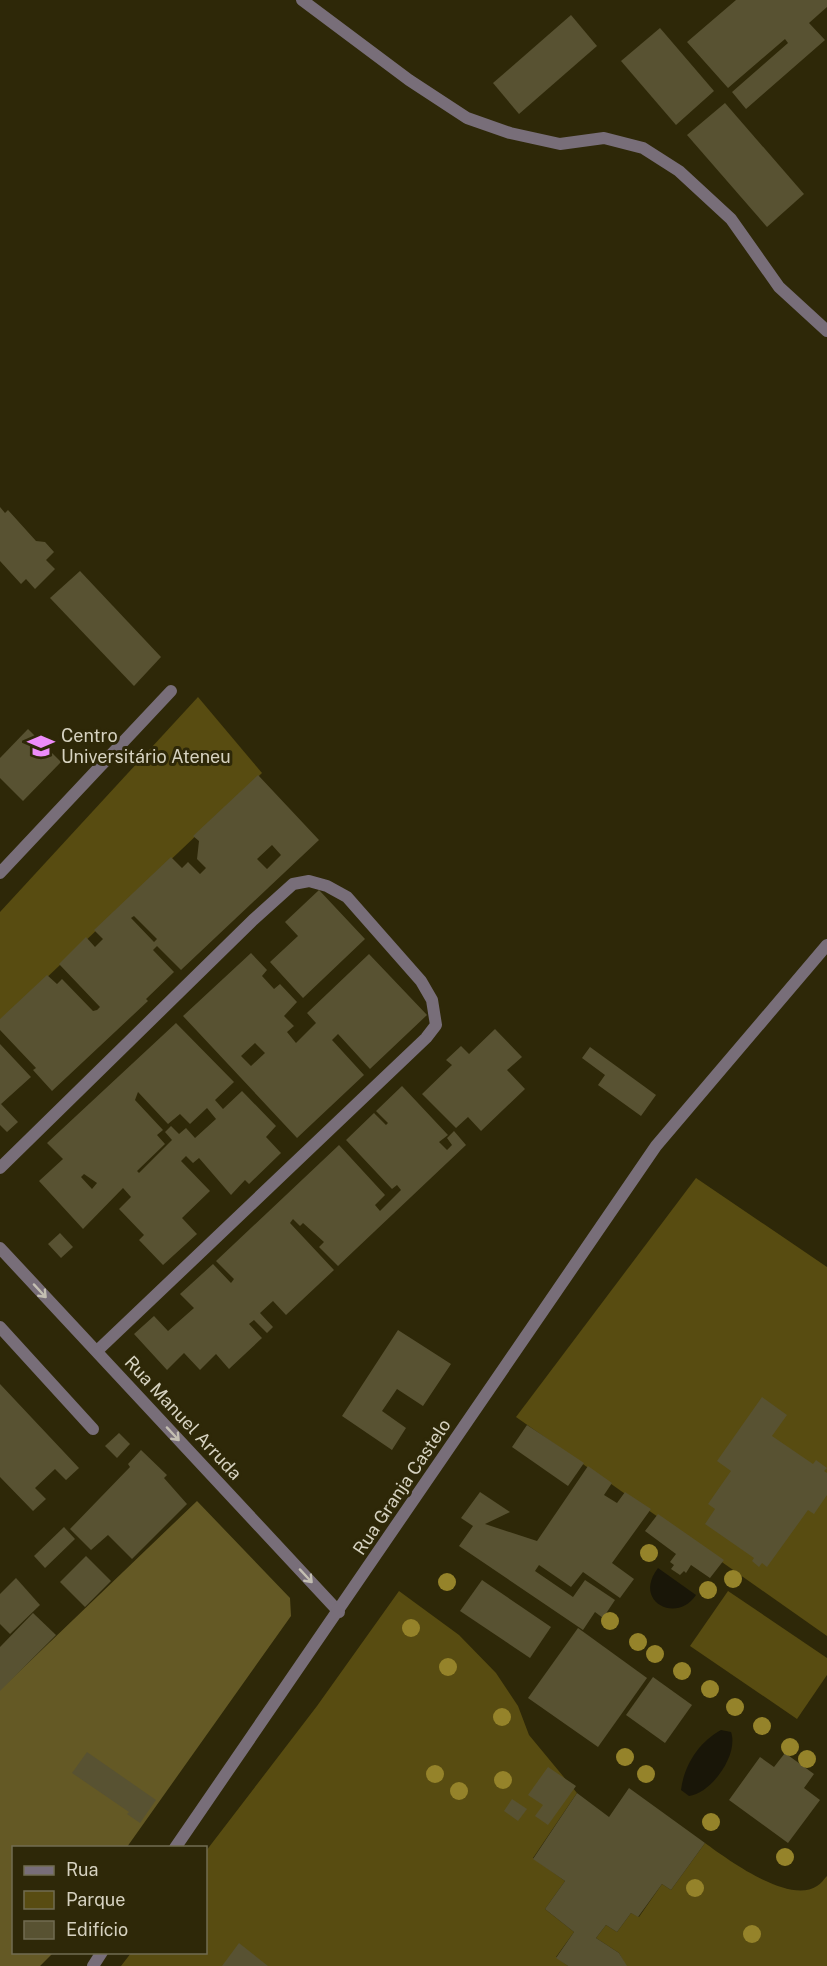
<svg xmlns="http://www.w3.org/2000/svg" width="827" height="1966" viewBox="0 0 827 1966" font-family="'Public Sans',sans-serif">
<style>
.green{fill:#584c11}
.forest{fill:#645925}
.water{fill:#191608}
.building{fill:#585232;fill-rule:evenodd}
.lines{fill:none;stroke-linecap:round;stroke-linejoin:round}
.lane{stroke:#786e79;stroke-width:12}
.street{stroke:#786e79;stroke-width:12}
.tree{fill:#95832a}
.oneway{stroke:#c3beb2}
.labels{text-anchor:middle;stroke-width:6;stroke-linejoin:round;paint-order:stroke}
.poi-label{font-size:18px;fill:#d6d2c0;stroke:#2e2808;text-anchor:start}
.street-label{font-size:18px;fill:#d6d2c0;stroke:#2e2808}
</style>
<rect width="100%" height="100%" fill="#2e2808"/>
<g class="green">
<polygon points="198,697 262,773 0,1022 0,912"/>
<polygon points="696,1178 827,1267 827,1636 516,1417"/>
<polygon points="399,1591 459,1635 496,1673 518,1706 529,1735 577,1793 533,1858 565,1881 545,1909 574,1932 556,1957 568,1966 121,1966 131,1953 206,1952 206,1851 317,1706"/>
<polygon points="728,1591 827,1658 827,1675 797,1719 690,1646"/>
<path d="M705 1843C727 1859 789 1905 817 1886 821 1884 824 1879 827 1876V1966H626L619 1953 596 1938 606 1925 617 1932 631 1913 639 1917 662 1884 671 1890Z"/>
</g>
<polygon class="forest" points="197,1501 290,1598 291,1616 127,1847 14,1848 14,1952 53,1953 40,1966 0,1966 0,1690"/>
<g class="water">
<path d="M658 1568 696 1595C677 1624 632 1602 658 1568Z"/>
<path d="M721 1730 731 1732C739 1754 712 1793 689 1796L681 1790C684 1765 699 1742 721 1730Z"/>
</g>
<g class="building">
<polygon points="736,0 827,0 827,7 809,23 825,40 746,109 732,92 788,43 785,39 728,88 687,42"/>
<polygon points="571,15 597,46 519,114 493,83"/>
<polygon points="660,28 714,91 676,125 621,61"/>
<polygon points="725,103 804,194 767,227 687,135"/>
<polygon points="0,507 5,513 8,510 36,541 45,542 54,552 46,560 55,569 35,589 26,579 21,584 0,561"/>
<polygon points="80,571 161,657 134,686 50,598"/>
<polygon points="28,729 61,762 23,801 0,778 0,758"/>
<path d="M258 775 319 840 181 970 157 946 153 950 174 972 146 999 148 1001 52 1091 33 1070 36 1068 0 1030V1019L47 975 57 984 62 979 93 1011 97 1010 100 1007 59 964 86 937 95 947 103 939 94 930 171 857 182 868 188 862 200 874 206 868 197 859 199 841 193 836ZM272 845 281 855 267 869 257 859ZM134 916 157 939 154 942 131 918Z"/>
<polygon points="319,890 365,939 303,998 270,962 298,936 285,922"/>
<path d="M251 953 267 970 262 976 274 989 280 984 297 1002 284 1016 294 1026 287 1032 296 1043 316 1023 307 1013 369 954 427 1015 370 1069 338 1034 332 1040 364 1075 297 1138 183 1016ZM255 1043 265 1053 251 1066 241 1056Z"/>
<path d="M176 1023 234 1082 215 1100 223 1109 242 1091 276 1126 266 1137 281 1153 249 1184 245 1180 231 1195 199 1158 193 1163 186 1156 181 1161 210 1191 182 1218 197 1234 163 1265 139 1240 144 1235 119 1209 131 1197 123 1188 83 1229 39 1181 63 1159 47 1143ZM138 1092 168 1124 180 1114 190 1124 207 1108 216 1119 195 1138 186 1128 179 1134 171 1126 165 1132 172 1140 139 1173 137 1171 165 1144 157 1135 163 1130 135 1100ZM84 1174 97 1183 92 1189 81 1177Z"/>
<polygon points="495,1029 522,1057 507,1070 525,1089 481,1131 468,1117 456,1128 422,1094 452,1065 446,1060 461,1046 469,1054"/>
<polygon points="0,1044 31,1077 1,1104 18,1122 7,1132 0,1125"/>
<polygon points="590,1047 656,1095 641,1116 598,1085 605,1075 582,1058"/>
<polygon points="402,1086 448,1135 439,1142 447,1150 452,1145 447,1138 454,1131 466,1145 338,1266 319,1247 324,1242 303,1223 300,1226 293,1219 290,1223 334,1270 286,1315 273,1301 260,1313 273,1327 267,1333 254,1320 249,1324 262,1338 229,1369 216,1354 200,1370 184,1353 167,1370 134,1334 154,1316 168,1331 194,1308 180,1294 213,1264 231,1283 234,1279 216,1261 339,1145 385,1195 375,1205 380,1211 401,1190 397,1185 392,1189 346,1140 374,1113 386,1125 388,1123 376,1111"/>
<polygon points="60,1233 73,1247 61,1258 48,1244"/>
<polygon points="398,1330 451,1364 423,1406 397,1389 382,1411 406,1428 392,1450 342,1416"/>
<polygon points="0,1384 79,1468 66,1480 55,1469 35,1488 46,1499 33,1511 0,1477"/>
<polygon points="762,1397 787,1415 772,1436 813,1464 816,1460 827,1468 824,1471 827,1473 827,1495 814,1514 808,1510 767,1567 762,1563 759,1567 752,1561 754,1558 705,1524 715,1509 708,1504 731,1471 717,1461"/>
<polygon points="527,1425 584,1463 568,1486 512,1447"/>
<polygon points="119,1433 130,1444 117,1458 105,1446"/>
<polygon points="141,1450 167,1475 164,1478 187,1504 132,1559 108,1535 91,1550 70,1529 130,1467 128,1464"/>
<polygon points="588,1466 612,1483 604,1495 617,1503 625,1492 651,1509 612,1563 634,1579 620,1598 583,1572 571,1587 539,1565 535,1571 573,1597 585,1580 615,1600 603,1618 595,1612 583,1630 459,1546 473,1526 461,1518 480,1492 510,1512 485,1524 537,1541"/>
<polygon points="658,1514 724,1560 710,1578 691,1565 686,1573 684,1571 680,1575 671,1569 674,1565 670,1562 676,1554 645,1531"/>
<polygon points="64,1527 75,1539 45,1568 34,1556"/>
<polygon points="86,1556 111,1581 85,1607 60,1582"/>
<polygon points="16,1578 40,1605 10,1634 0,1624 0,1594"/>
<polygon points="482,1580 551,1627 530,1658 460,1611"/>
<polygon points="33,1613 56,1635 0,1691 0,1647"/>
<polygon points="578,1628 647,1678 598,1747 528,1698"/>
<polygon points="653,1677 692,1705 665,1743 626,1715"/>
<polygon points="87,1752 156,1800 140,1823 127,1814 129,1812 72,1773"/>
<polygon points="785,1753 814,1774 804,1788 820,1800 788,1843 729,1800 760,1757 774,1767"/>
<polygon points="548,1767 576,1786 548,1825 535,1816 543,1805 528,1795"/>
<polygon points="629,1788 705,1843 671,1890 662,1884 638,1917 631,1913 617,1932 606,1925 596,1938 619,1953 627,1966 568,1966 556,1958 574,1932 545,1909 565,1881 533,1859 577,1793 609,1817"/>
<polygon points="512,1799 527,1809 518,1821 504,1811"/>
<polygon points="239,1943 268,1966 222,1966"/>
</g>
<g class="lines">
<g class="lane">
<polyline points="0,873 171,691"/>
<polyline points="0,1327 93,1429"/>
</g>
<g class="street">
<polyline points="302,0 409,80 467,118 510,133 560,144 604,138 643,148 679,171 731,219 779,287 827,331"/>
<polyline points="0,1168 253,920 293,884 309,881 327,886 347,897 421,981 432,1000 436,1025 426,1038 97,1351"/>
<polyline points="0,1248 339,1612"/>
<polyline points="175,1848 656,1146 827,945"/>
<polyline points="93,1966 102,1952"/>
</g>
</g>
<g class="tree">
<circle cx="649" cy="1553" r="9"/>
<circle cx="733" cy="1579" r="9"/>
<circle cx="447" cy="1582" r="9"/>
<circle cx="708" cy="1590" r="9"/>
<circle cx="610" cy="1621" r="9"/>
<circle cx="411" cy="1628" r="9"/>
<circle cx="638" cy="1642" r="9"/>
<circle cx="655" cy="1654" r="9"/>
<circle cx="448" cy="1667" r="9"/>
<circle cx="682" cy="1671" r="9"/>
<circle cx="710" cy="1689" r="9"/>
<circle cx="735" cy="1707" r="9"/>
<circle cx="502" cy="1717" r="9"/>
<circle cx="762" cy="1726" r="9"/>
<circle cx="790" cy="1747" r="9"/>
<circle cx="625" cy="1757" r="9"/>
<circle cx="807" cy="1759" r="9"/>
<circle cx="435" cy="1774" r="9"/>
<circle cx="646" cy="1774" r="9"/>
<circle cx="503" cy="1780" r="9"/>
<circle cx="459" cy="1791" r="9"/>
<circle cx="711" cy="1822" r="9"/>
<circle cx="785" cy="1857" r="9"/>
<circle cx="695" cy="1888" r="9"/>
<circle cx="752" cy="1934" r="9"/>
</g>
<defs><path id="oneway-shaft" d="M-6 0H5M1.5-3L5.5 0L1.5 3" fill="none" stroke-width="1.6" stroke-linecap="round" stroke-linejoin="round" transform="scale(1.5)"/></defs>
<g class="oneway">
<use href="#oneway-shaft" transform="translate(40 1291) rotate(47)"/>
<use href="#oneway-shaft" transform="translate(173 1434) rotate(47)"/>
<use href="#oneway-shaft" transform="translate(306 1576) rotate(47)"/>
</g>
<defs>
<symbol id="university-bare" viewBox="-9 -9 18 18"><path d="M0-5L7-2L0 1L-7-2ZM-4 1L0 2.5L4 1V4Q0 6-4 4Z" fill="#ed8cfa" stroke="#2e2808" stroke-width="2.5" paint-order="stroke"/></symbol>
</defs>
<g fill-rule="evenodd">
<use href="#university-bare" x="22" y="727" width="38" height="38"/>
</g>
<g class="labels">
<g class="poi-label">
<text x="61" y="742">Centro<tspan x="61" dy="21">Universitário Ateneu</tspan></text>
</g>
<g class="street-label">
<text transform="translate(183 1418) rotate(47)" y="6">Rua Manuel Arruda</text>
<text transform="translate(402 1487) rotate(-56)" y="6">Rua Granja Castelo</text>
</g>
</g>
<rect x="12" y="1846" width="195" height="108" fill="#2e2808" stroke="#716c52" stroke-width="1.5"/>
<rect x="24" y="1866" width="30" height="9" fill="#786e79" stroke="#716c52" stroke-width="1.5"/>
<text x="66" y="1876" font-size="18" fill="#d6d2c0">Rua</text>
<rect x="24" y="1891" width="30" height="18" fill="#584c11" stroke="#716c52" stroke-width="1.5"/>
<text x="66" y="1906" font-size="18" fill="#d6d2c0">Parque</text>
<rect x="24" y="1921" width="30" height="18" fill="#585232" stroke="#716c52" stroke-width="1.5"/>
<text x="66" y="1936" font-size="18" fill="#d6d2c0">Edifício</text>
</svg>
